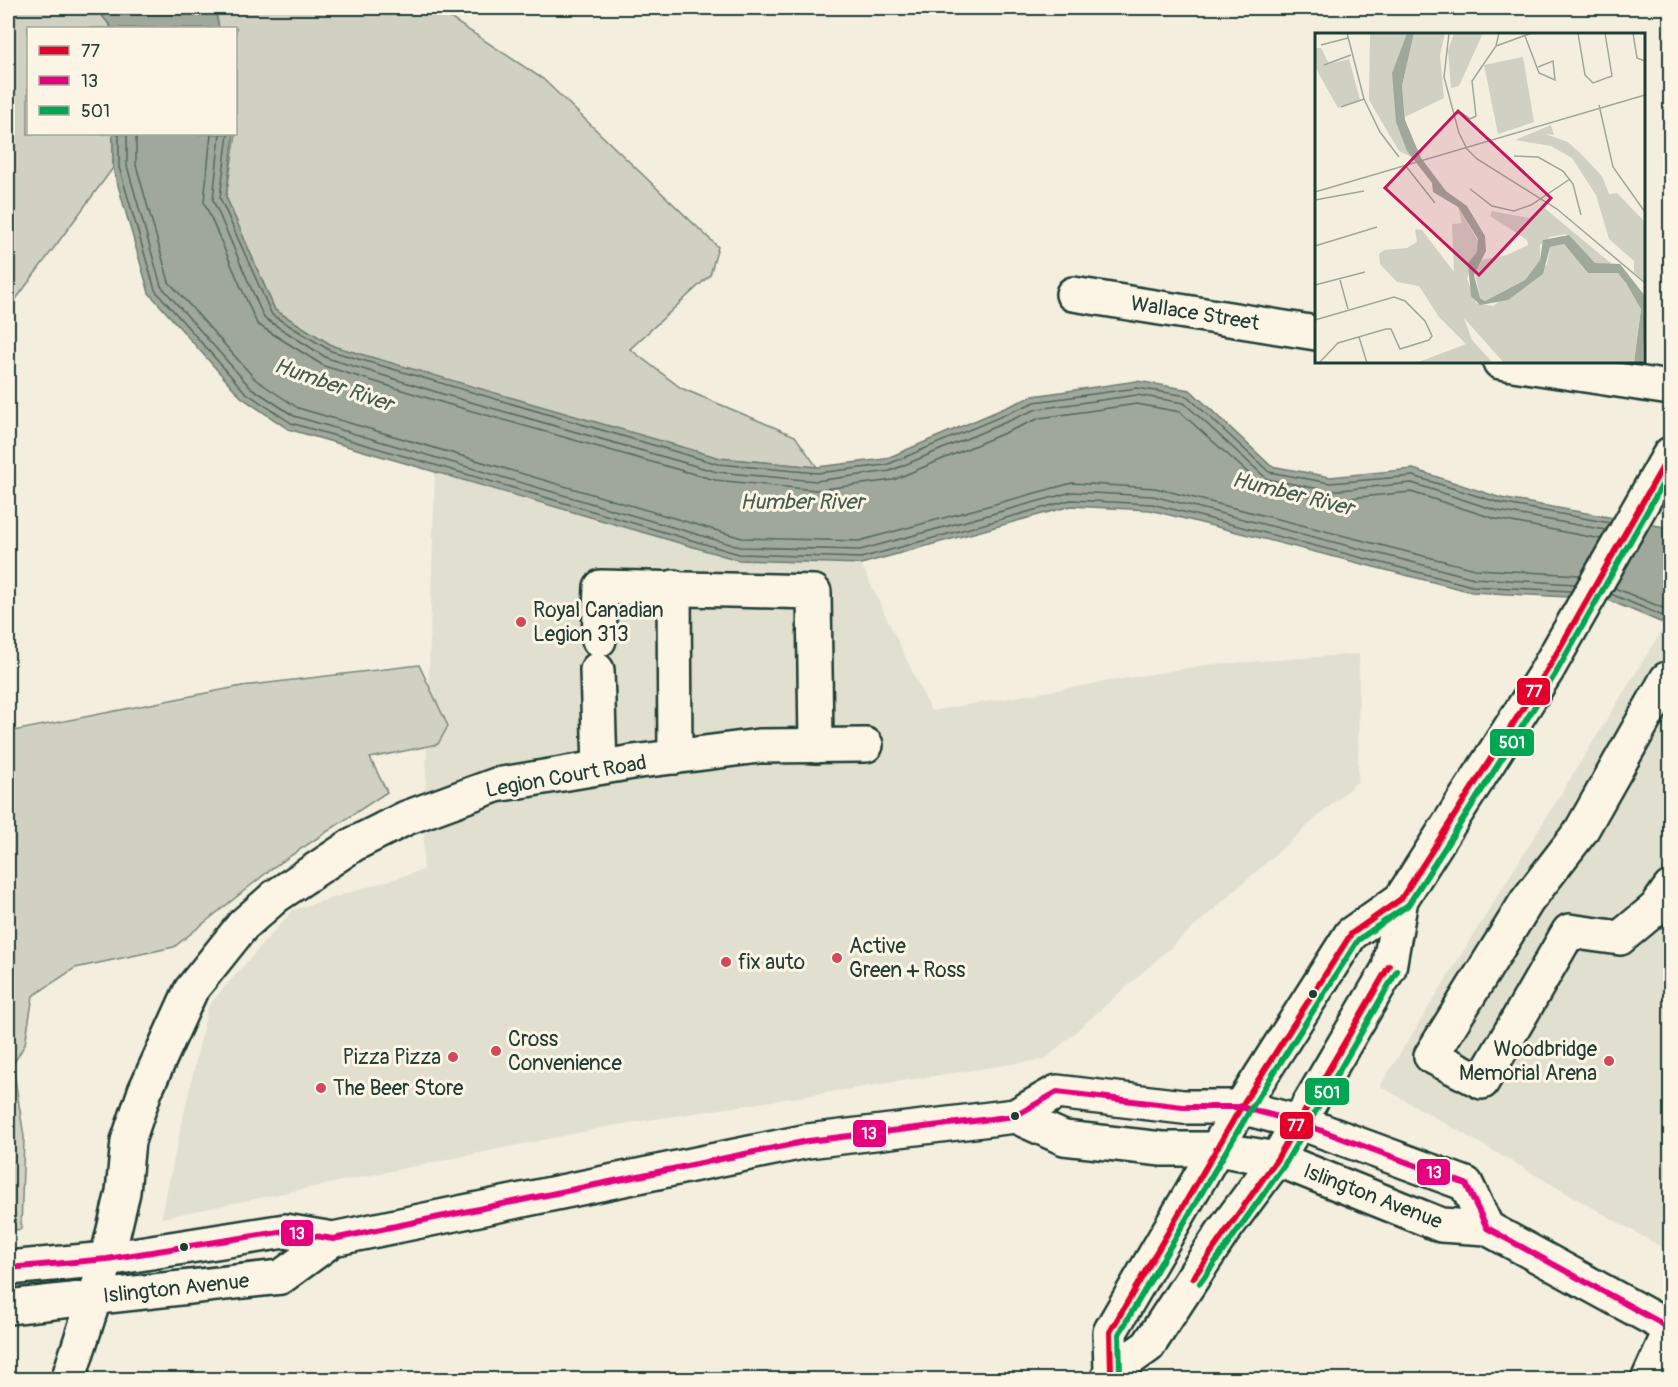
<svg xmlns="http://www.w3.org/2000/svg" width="1678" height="1387" viewBox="0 0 1678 1387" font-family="Pangolin,sans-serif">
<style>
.built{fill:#e1dfd0}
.green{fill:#d0d1c2;stroke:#78877b;stroke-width:1.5}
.water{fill:#a0a89b;stroke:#6c7d72;stroke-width:1.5}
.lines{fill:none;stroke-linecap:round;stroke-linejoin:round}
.shore{stroke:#53685d;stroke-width:1.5}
.minor-casing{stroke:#1f3d34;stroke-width:38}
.major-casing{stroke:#1f3d34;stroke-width:38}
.minor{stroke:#fcf5e5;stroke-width:33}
.major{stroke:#fcf5e5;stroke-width:33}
.bus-1-casing{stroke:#fcf5e5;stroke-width:10}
.bus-2-casing{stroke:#fcf5e5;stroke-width:10}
.bus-3-casing{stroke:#fcf5e5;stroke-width:10}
.bus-1{stroke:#e4002b;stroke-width:6}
.bus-2{stroke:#e5007d;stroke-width:6}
.bus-3{stroke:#00a651;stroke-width:6}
.poi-dot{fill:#d1495b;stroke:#fcf5e5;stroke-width:2}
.bus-dot{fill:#1f3d34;stroke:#fcf5e5;stroke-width:2}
.labels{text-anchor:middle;stroke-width:6;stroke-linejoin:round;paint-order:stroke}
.street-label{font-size:21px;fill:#1f3d34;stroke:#fcf5e5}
.poi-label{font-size:21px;fill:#1f3d34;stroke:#fcf5e5;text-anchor:start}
.water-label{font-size:22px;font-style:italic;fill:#465d53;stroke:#fcf5e5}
.inset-road{fill:none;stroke:#9ea79a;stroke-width:1.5}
.view{fill:#c2185b;fill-opacity:0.15;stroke:#c2185b;stroke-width:3}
.inset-edge{fill:none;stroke:#1f3d34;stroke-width:3}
.line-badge{stroke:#fcf5e5;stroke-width:2}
.badge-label{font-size:16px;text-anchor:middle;font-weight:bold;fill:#fff}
</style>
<rect width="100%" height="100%" fill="#f3eede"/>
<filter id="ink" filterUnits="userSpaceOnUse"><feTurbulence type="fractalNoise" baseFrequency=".0167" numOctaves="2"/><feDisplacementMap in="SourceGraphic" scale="12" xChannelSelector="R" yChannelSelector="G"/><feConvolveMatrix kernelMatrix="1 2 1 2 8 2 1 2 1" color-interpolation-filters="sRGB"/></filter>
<g filter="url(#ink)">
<g class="built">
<polygon points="435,472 738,560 861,564 931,711 1206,665 1359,654 1358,781 1045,1059 616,1125 161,1218 208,1006 293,910 423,870"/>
<polygon points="1666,624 1670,626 1670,1252 1380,1086"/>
</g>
<g class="green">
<polygon points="8,8 96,8 112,28 28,28 28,134 113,134 113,168 8,310"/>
<polygon points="211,8 435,8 543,79 718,247 710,275 630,349 681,388 795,436 817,467 720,458 450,382 333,346 275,310 226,197 236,134 236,28 219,28 216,14"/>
<polygon points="419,665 448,726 438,744 370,758 387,792 275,866 174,947 75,968 33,996 25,1044 13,1065 24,1137 21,1229 8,1231 8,732 242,686"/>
</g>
<g class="water">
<polygon points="96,8 211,8 216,14 219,28 112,28"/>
<polygon points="113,134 234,134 226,197 275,310 333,346 720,458 817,467 885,459 1033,396 1137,381 1190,390 1271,466 1330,477 1413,469 1501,498 1670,528 1670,626 1606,599 1472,592 1150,510 1071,506 861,564 738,560 288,429 241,397 149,293 113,168"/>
</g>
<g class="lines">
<g class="shore">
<polyline points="119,134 119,167 155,290 245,392 291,423 739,554 861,558 1071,500 1152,504 1472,586 1571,591"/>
<polyline points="127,134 127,166 161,286 250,387 294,416 740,547 860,550 1072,492 1153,496 1474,578 1575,584"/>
<polyline points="136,134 136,165 169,282 256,380 298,408 742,538 859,541 1072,483 1155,488 1475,569 1580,575"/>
<polyline points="211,134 204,202 257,324 324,366 444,403 715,480 816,490 893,480 1040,418 1137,404 1180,412 1264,487 1329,500 1411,492 1496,519 1601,539"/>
<polyline points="220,134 213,200 264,318 327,358 446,395 717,472 816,481 890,471 1037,409 1137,395 1184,403 1267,479 1330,491 1412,483 1498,511 1606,530"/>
<polyline points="228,134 220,198 272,315 331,351 718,464 817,473 886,465 1035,402 1137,388 1187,396 1269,472 1330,483 1413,476 1500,503 1610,523"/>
<polyline points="1615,588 1670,611"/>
<polyline points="1611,594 1670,619"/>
</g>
<defs>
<g id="minor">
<polyline points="1073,294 1316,333"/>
<polyline points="1500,362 1670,388"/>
<polyline points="674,587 675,757"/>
<polyline points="599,640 601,587 814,592 816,746"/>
<polyline points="597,670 600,767"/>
<polyline points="1670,680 1667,679 1581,831 1527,901 1431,1056 1482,1082 1569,931 1620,938 1656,908 1670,888"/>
<polyline points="68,1380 107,1259 123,1192 128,1141 145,1091 191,990 243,925 276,896 354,844 406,818 496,785 633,762 759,746 866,745"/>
<polyline points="1648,1380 1670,1331"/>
</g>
<g id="major">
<polyline points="1015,1116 1064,1138 1162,1149 1216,1149 1277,1159 1441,1225 1487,1228 1670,1328"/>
<polyline points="8,1268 107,1259 285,1231 333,1239 808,1141 1015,1116 1057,1092 1183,1107 1241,1107 1298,1122 1466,1184 1487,1228"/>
<polyline points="8,1307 281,1277 333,1239"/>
<polyline points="1111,1372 1110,1332 1241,1107 1351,934 1401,899 1481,774 1546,672 1670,454"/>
<polyline points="1107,1380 1111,1372 1148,1346 1222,1233 1277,1159 1389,968 1401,899"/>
</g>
</defs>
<use href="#minor" class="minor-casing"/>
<use href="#major" class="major-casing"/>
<use href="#minor" class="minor"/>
<use href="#major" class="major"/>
<defs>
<g id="bus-1">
<polyline points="1193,1278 1277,1159 1389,966"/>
<polyline points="1107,1380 1111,1372 1110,1332 1241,1107 1351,934 1401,899 1481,774 1546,672 1670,454"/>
</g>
<polyline id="bus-2" points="8,1268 107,1259 285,1231 333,1239 808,1141 1015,1116 1057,1092 1183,1107 1241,1107 1298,1122 1466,1184 1487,1228 1670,1328"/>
<g id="bus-3">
<polyline points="1200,1283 1285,1164 1397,971"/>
<polyline points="1117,1380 1120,1373 1119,1334 1249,1112 1358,940 1408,905 1489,779 1554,676 1670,471"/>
</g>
</defs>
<use href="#bus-1" class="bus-1-casing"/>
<use href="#bus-2" class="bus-2-casing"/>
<use href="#bus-3" class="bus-3-casing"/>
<use href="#bus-1" class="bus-1"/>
<use href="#bus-2" class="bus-2"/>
<use href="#bus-3" class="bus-3"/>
</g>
</g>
<g class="poi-dot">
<circle cx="521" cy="622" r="6"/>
<circle cx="837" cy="958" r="6"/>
<circle cx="726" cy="962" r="6"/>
<circle cx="496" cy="1051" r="6"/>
<circle cx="453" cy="1057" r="6"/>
<circle cx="1609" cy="1061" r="6"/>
<circle cx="321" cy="1088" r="6"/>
</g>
<g class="bus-dot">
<circle cx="1313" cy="994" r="5"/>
<circle cx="1015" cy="1116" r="5"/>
<circle cx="184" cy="1247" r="5"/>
</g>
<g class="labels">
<g class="street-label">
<text transform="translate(1195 313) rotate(9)" y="7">Wallace Street</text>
<text transform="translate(566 776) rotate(-10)" y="7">Legion Court Road</text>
<text transform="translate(1373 1196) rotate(21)" y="7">Islington Avenue</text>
<text transform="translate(176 1288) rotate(-6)" y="7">Islington Avenue</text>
</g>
<g class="poi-label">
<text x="533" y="617">Royal Canadian<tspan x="533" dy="24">Legion 313</tspan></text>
<text x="849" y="953">Active<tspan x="849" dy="24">Green + Ross</tspan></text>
<text x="738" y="969">fix auto</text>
<text x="508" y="1046">Cross<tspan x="508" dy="24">Convenience</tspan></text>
<text x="1597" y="1056" text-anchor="end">Woodbridge<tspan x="1597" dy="24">Memorial Arena</tspan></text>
<text x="441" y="1064" text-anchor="end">Pizza Pizza</text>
<text x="333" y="1095">The Beer Store</text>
</g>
<g class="water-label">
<text transform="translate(334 384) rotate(19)" y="8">Humber River</text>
<text transform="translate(1293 493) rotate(14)" y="8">Humber River</text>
<text x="802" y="509">Humber River</text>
</g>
</g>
<g transform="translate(1315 33)">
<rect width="330" height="330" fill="#f3eede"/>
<path d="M55 0H92L77 40 92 118 97 124 84 118 54 67ZM99 0H130L125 22 129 65 90 84 87 53ZM139 0H168L144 53 136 55 133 17ZM0 15H6L14 31 34 26 45 67 23 75 0 34ZM208 24 219 89 183 101 169 32ZM236 92 239 102 230 101 253 109 266 121 287 143 294 161 302 160 330 189V250L319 239V228L294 206 281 162 257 125 236 113 200 107ZM227 173 298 232 280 230 251 201 235 204 225 212V227L210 247 170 268 165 265 159 235 167 227 192 222 213 212 212 207 175 183 177 178 214 185ZM143 174 165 211 152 246 161 270 178 273 232 232 235 214 249 211 273 240H304L311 250 326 275 319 330H189L149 285 157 307 178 330H101L151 311 124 284 104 253 82 249 65 231 64 221 69 217 92 215 102 209 100 196 107 197 139 239 137 191 147 190Z" fill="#d0d1c2"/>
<path d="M92 0H99L87 53 90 87 106 125 131 158 152 173 170 203 171 218 159 242 165 265 170 268 210 247 225 227 228 207 254 202 280 230 305 231 330 263 328 330H319L326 276 311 250 303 240H273L249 211 235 214 228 241 193 267 165 272 156 263 153 230 162 219 163 206 143 174 118 159 117 150 92 118 81 89 77 40Z" fill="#a0a89b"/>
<path class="inset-road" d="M32 0 49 66 65 99 84 124M134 0 129 44 144 100 152 116 162 126 242 176 330 250M263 0 270 42 278 50 297 43 290 0M318 0 322 25 330 28M210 3 224 40 240 47 238 28 223 34M6 12 33 5M181 13 217 0M9 32 36 22M284 72 298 134 330 179M26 74 49 66M140 81 147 80 155 86 161 83 157 48 181 13 184 0M199 123 223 124 248 138 258 151 266 182M90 132 120 170M155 156 177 173 199 178 216 172 255 146M0 159 330 62M0 167 49 158M0 213 62 194M25 247 33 276M0 252 50 239M0 287 79 264 90 268 110 288 117 303 114 307 85 316 76 296H71L23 310 4 330M44 304 52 330"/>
<path class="view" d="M143 78 236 165 164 242 70 155Z"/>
<rect width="330" height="330" class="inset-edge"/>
</g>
<g class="line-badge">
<rect x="1516" y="677" width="35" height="29" rx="6" fill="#e4002b"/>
<rect x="1489" y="728" width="46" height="29" rx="6" fill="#00a651"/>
<rect x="1304" y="1077" width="46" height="29" rx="6" fill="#00a651"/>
<rect x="1279" y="1111" width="35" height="29" rx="6" fill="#e4002b"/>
<rect x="852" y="1119" width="35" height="29" rx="6" fill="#e5007d"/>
<rect x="1416" y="1158" width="35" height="28" rx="6" fill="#e5007d"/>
<rect x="280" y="1219" width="34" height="28" rx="6" fill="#e5007d"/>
</g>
<g class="badge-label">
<text x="1534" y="697">77</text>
<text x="1512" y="748">501</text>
<text x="1327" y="1098">501</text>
<text x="1296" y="1131">77</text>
<text x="869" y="1139">13</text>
<text x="1434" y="1178">13</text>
<text x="297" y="1239">13</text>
</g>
<rect width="1678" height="1387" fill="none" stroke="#fcf5e5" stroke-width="30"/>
<rect x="15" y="15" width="1648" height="1357" fill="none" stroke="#1f3d34" stroke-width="2" filter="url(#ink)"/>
<rect x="27" y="27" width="210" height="108" fill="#fcf5e5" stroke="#a4ab9e" stroke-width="1.5"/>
<rect x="39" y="46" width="30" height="9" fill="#e4002b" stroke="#a4ab9e" stroke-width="1.5"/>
<text x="81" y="57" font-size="18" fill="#1f3d34">77</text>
<rect x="39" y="76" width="30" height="9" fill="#e5007d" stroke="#a4ab9e" stroke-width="1.5"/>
<text x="81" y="87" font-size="18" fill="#1f3d34">13</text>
<rect x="39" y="106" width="30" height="9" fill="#00a651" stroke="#a4ab9e" stroke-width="1.5"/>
<text x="81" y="117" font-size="18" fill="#1f3d34">501</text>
</svg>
